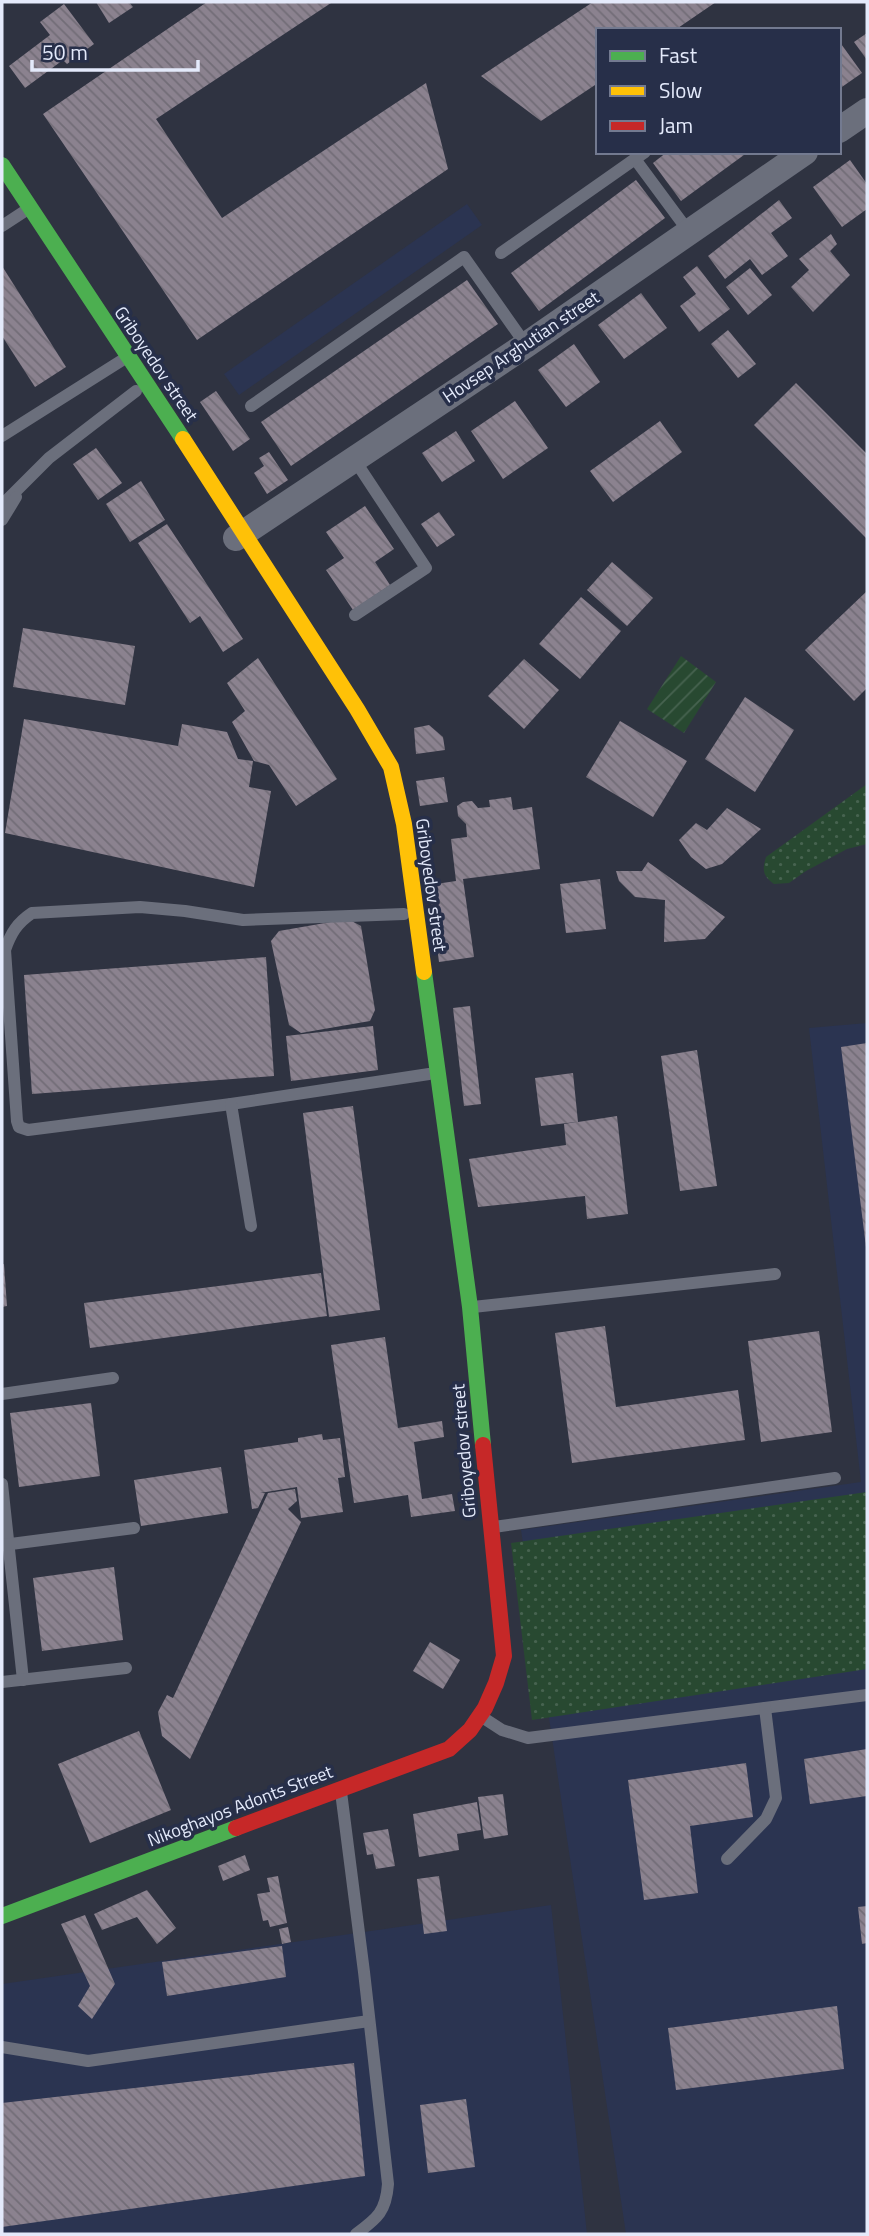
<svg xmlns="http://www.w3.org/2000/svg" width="869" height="2236" viewBox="0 0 869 2236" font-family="'Titillium Web',sans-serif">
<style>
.built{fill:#2b3451}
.park{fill:url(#park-dots)}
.garden{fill:url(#garden-furrows)}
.building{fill:url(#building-back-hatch)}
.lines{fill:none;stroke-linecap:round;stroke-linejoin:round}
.lane{stroke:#6b6f7c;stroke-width:12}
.street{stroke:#6b6f7c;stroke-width:26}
.fast{stroke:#4caf50;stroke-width:16}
.slow{stroke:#ffc107;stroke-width:16}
.jam{stroke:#c62828;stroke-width:16}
.labels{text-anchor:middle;stroke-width:7;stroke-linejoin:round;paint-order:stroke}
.street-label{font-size:18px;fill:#e4eafb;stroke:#272f49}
</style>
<defs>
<pattern id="park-dots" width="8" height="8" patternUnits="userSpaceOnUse" patternTransform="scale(1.75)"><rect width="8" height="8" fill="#284931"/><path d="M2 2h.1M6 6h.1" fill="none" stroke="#476350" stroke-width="1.8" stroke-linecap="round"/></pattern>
<pattern id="garden-furrows" width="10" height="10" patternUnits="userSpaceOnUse" patternTransform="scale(1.75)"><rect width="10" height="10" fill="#284931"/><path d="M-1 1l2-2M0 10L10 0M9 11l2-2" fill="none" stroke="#476350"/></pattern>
<pattern id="building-back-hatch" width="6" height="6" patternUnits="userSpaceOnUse" patternTransform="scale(1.75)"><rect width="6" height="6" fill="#8b828f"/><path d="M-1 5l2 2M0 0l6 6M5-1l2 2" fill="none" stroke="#726d77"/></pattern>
</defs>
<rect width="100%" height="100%" fill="#2f3341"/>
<g class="built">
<polygon points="467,204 482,225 239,395 224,374"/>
<polygon points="867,1023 867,2234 626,2234 521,1530 861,1482 809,1028"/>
<polygon points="551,1905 587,2234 2,2234 2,1984"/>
</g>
<g class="park">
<path d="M867 784V844L847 849 806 871 789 883 774 884C763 876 762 870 766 857Z"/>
<polygon points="867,1492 867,1669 532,1720 511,1543"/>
</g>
<polygon class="garden" points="681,656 716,682 684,733 647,709"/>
<g class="building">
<polygon points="96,2 129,2 133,7 109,23"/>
<polygon points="207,2 331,3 156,119 222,218 426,83 448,169 197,340 43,114"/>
<polygon points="593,2 716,2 675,30 598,30 598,83 541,121 481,76"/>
<polygon points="64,4 94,44 67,64 63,60 25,88 9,66 50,35 40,22"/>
<polygon points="867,33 867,60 854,42"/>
<polygon points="839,41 862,73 839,89"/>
<polygon points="667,152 748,152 681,201 653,163"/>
<polygon points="850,160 867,184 867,209 842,227 813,187"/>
<polygon points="636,180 665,218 539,311 511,273"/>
<polygon points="779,200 792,218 771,233 788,256 762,275 750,259 725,279 708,256"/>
<polygon points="831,234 837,244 830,251 850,275 813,312 791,287 809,270 799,259"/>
<polygon points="2,266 66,367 35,387 2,336"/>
<polygon points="697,266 730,309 699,332 680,306 696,294 683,277"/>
<polygon points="750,268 772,295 748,315 726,287"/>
<polygon points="467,280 498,324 291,466 261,422"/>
<polygon points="641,293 667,328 624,359 598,325"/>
<polygon points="728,330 756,364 738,378 711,344"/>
<polygon points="574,344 600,382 566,407 538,370"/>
<polygon points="796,383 867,454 867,539 754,425"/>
<polygon points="216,391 250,439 233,451 200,402"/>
<polygon points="515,401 548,448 503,479 471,431"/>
<polygon points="660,421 682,452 613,502 590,471"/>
<polygon points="456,431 475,461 442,482 422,453"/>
<polygon points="96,448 122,483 98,500 73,464"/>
<polygon points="269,452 288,480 267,494 254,473 264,466 259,458"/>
<polygon points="141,481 165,520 130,542 106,504"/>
<polygon points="365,506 394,549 375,562 390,585 353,610 326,570 344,558 326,532"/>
<polygon points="439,512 455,535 437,547 421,524"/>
<polygon points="167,524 243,639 223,652 200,616 190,623 138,543"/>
<polygon points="612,562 653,598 627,626 587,590"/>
<polygon points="867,591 867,688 854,701 805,650"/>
<polygon points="581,597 621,631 580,679 539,644"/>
<polygon points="23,628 135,646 125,705 13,687"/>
<polygon points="258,658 337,779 296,806 269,765 254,761 232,722 245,711 227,683"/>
<polygon points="524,659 559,690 524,729 488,696"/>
<polygon points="745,697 794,730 755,792 705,759"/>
<polygon points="24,719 178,746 182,724 227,732 238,759 253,761 249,787 271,791 254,887 5,833"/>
<polygon points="620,721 687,761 653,817 586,777"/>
<polygon points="429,725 443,737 445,750 416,754 414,728"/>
<polygon points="444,777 448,802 420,806 416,781"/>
<polygon points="511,797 513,810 532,807 540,869 463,879 474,957 439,962 429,885 456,881 451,839 467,837 466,824 458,816 457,806 463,802 472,801 478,808 490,807 489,800"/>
<polygon points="727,808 761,829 722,864 706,869 691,857 679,840 696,823 707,830"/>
<polygon points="648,862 725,917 705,939 664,942 665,900 635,897 619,881 616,871 642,871"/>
<polygon points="600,879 606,929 566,933 560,884"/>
<polygon points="348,919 361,926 375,1010 370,1021 301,1033 289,1025 271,941 279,931"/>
<polygon points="266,957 274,1076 32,1094 24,975"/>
<polygon points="470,1006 481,1104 464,1106 453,1008"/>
<polygon points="373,1026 378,1070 291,1081 286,1036"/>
<polygon points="867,1043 867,1247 866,1247 841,1047"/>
<polygon points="697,1050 717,1186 680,1191 661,1056"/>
<polygon points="573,1073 578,1122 617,1116 628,1214 587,1219 585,1196 478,1207 469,1159 566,1145 564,1124 576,1122 541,1126 535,1078"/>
<polygon points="353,1106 380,1310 329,1317 303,1113"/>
<polygon points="2,1264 4,1264 7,1306 2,1307"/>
<polygon points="321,1273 327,1316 90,1348 84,1303"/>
<polygon points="605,1326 616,1407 738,1390 745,1440 572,1463 555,1333"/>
<polygon points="819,1331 832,1432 761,1442 748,1341"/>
<polygon points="385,1337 398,1428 442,1421 444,1437 414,1442 422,1499 452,1494 455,1511 411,1517 408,1495 354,1503 331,1345"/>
<polygon points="91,1403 100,1476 19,1487 10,1413"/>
<polygon points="322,1434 323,1440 340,1438 345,1477 338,1478 343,1512 301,1518 297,1487 260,1493 265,1493 258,1508 252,1509 244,1450 298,1442 298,1438"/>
<polygon points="221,1467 228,1513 141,1526 134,1480"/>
<polygon points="295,1489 297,1501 288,1509 301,1522 190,1759 162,1736 158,1712 167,1695 173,1698 268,1493"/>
<polygon points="114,1567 123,1640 42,1651 33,1578"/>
<polygon points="430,1642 460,1660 443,1689 413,1671"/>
<polygon points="139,1731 171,1810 90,1843 58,1764"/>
<polygon points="867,1749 867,1796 810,1804 804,1759"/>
<polygon points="746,1763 753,1817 690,1826 698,1893 644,1900 628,1780"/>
<polygon points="503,1794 508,1835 484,1839 478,1797"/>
<polygon points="477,1802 481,1830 457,1834 459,1850 419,1857 413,1814"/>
<polygon points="388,1829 395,1866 376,1869 373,1854 367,1855 363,1833"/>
<polygon points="245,1855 250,1870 223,1881 218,1866"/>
<polygon points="278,1876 287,1923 270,1927 268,1920 263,1921 257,1894 270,1892 267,1878"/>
<polygon points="439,1876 447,1931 424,1934 417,1879"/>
<polygon points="147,1890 176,1928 157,1944 137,1917 102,1930 94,1914"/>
<polygon points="867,1906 867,1943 862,1944 858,1907"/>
<polygon points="85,1915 115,1984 92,2019 78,2006 90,1986 61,1924"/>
<polygon points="288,1927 291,1942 282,1944 279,1929"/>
<polygon points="282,1946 286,1977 167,1996 162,1962"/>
<polygon points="837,2006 844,2069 676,2090 668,2028"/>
<polygon points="354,2063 365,2176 2,2227 2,2103"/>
<polygon points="466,2099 475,2167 428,2173 420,2105"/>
</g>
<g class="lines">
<g class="lane">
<polyline points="645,152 635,159 689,232"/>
<polyline points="2,226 28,209"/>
<polyline points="501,253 635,159"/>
<polyline points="251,406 464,257 526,345"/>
<polyline points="2,436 124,359"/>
<polyline points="354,459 426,568 355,615"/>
<polyline points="2,505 49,458 136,391"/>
<polyline points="2,520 16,497"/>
<path d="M404 914 243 920 185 911 140 907 32 913C17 923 11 933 5 950L17 1121 19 1127 28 1130 231 1104 429 1074"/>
<polyline points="231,1104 251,1226"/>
<polyline points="473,1307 775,1274"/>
<polyline points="2,1394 113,1378"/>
<polyline points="2,1484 23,1680"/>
<polyline points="494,1527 835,1478"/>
<polyline points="3,1545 134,1528"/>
<polyline points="2,1682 126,1668"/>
<polyline points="482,1717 502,1730 528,1738 867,1695"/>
<path d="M341 1792 364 1972 388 2184C386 2211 378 2218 356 2234"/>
<polyline points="727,1859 766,1819 776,1798 765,1708"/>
<polyline points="2,2047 88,2061 369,2021"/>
</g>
<g class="street">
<polyline points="839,130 867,111"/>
<polyline points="236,538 526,345 805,152"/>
</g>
<g class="fast">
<polyline points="2,165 183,439"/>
<polyline points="424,972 470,1307 483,1445"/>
<polyline points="2,1916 236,1828"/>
</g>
<polyline class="slow" points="183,439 357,709 391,767 404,824 424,972"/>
<polyline class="jam" points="236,1828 449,1749 470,1730 485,1708 496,1683 504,1656 483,1445"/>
</g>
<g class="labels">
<g class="street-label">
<text transform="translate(521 347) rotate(-34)" y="6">Hovsep Arghutian street</text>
<text transform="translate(156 364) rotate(56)" y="6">Griboyedov street</text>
<text transform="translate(431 885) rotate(82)" y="6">Griboyedov street</text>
<text transform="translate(464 1451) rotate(-95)" y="6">Griboyedov street</text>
<text transform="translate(240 1806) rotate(-21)" y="6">Nikoghayos Adonts Street</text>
</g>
</g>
<rect width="869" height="2236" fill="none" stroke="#e4eafb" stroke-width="7"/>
<rect x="596" y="28" width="245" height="126" fill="#272f49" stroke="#737a90" stroke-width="2"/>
<rect x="610" y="51" width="35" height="10" fill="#4caf50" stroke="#737a90" stroke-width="2"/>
<text x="659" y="63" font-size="21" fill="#e4eafb">Fast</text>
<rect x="610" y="86" width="35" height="10" fill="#ffc107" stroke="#737a90" stroke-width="2"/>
<text x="659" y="98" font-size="21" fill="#e4eafb">Slow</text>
<rect x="610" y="121" width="35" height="10" fill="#c62828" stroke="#737a90" stroke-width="2"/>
<text x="659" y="133" font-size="21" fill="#e4eafb">Jam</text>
<path d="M32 60v10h166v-10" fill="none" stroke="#e4eafb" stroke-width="3.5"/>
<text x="42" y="60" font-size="21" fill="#e4eafb" stroke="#272f49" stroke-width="5" paint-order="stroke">50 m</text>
</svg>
